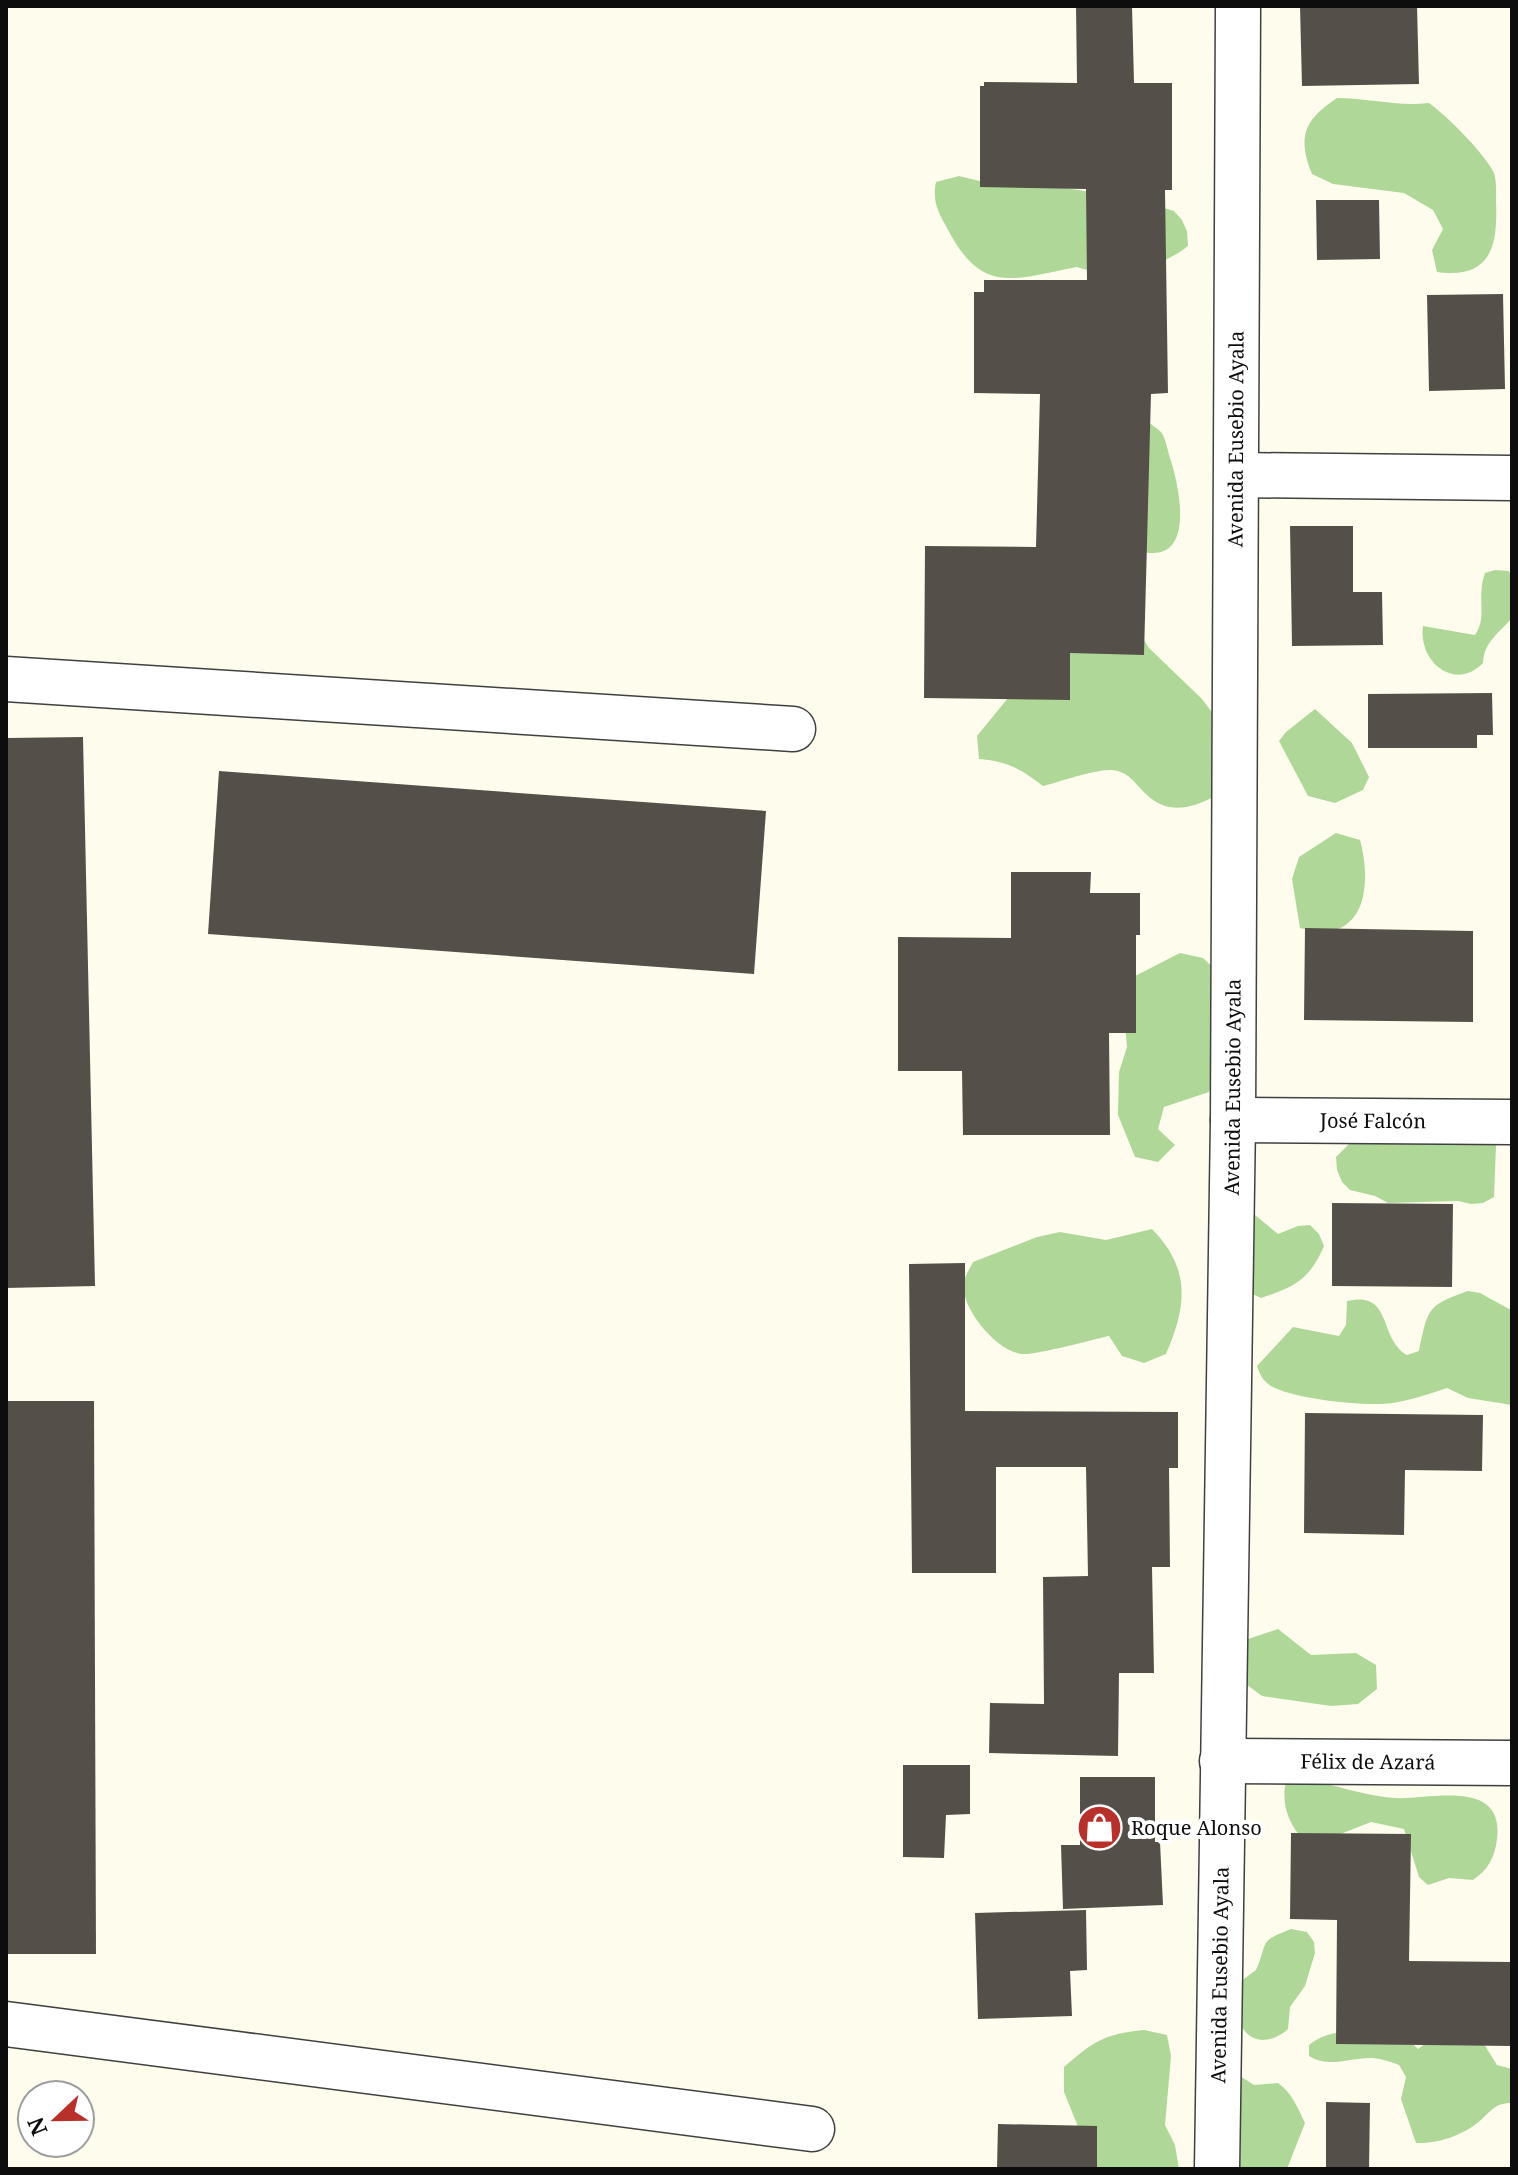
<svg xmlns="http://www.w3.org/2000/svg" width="1518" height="2175" viewBox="0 0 1518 2175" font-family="'Noto Serif',serif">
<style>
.forest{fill:#afd898}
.building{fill:#554f49}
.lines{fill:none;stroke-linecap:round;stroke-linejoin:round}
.minor-casing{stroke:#404040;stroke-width:47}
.tertiary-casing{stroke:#404040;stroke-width:47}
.minor{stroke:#fff;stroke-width:44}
.tertiary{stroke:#fff;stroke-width:44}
.labels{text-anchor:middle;stroke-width:8;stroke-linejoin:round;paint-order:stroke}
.street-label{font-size:20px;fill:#0d0d0d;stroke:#fff}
.poi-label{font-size:20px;fill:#0d0d0d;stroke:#fff;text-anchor:start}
</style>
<rect width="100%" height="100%" fill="#fefded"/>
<g class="forest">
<path d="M1337 98C1369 98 1398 107 1429 103 1447 116 1482 151 1493 171 1497 179 1496 193 1496 202 1498 248 1490 279 1437 272L1432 250 1443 229 1433 210 1404 193 1333 184 1312 174C1297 137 1304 120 1337 98Z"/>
<path d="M959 176 984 182 1053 186 1129 198 1174 211 1182 220 1187 231 1188 246C1159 269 1113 280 1077 267 1014 279 982 296 947 228 938 212 932 201 936 182Z"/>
<path d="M1135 414C1142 419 1154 425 1161 432 1166 438 1168 453 1171 461 1180 490 1195 563 1143 552Z"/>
<path d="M1495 570 1509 571 1512 579V618C1499 633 1484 642 1483 663 1455 692 1418 662 1423 626L1475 635C1488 617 1476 597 1485 573Z"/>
<path d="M1135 626 1149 648 1202 699 1217 719 1215 796C1191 809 1167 815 1146 794 1134 783 1129 771 1111 770 1096 769 1059 782 1043 786 1022 769 1006 761 979 759L977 736 1021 682 1016 661Z"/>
<polygon points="1315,709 1352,743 1369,777 1363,790 1335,803 1308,796 1279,741 1286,732"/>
<path d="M1336 833 1360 840C1369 872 1371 929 1324 932 1317 933 1307 929 1300 928L1292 879 1299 857Z"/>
<polygon points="1180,953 1203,958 1219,973 1217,1068 1209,1092 1164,1107 1158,1129 1175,1145 1158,1162 1135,1157 1118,1115 1119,1072 1127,1047 1125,1024 1135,976"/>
<polygon points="1364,1129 1493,1134 1496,1146 1494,1197 1483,1203 1471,1204 1458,1201 1388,1203 1375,1196 1350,1190 1342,1182 1337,1170 1336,1157"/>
<path d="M1255 1215 1278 1234 1298 1226 1310 1225 1319 1234 1324 1246C1310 1279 1295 1287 1261 1298L1248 1292 1233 1224Z"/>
<path d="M1152 1229C1191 1269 1187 1305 1166 1354L1144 1363 1122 1356 1109 1336C1091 1340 1037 1355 1022 1354 996 1351 963 1310 963 1285 964 1278 970 1268 973 1262L1037 1237 1060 1232 1106 1240Z"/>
<path d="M1468 1291 1480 1293 1511 1310 1512 1405 1468 1398 1447 1388C1429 1394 1411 1400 1393 1403 1367 1407 1293 1399 1271 1386 1263 1381 1260 1375 1257 1366L1293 1327 1339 1336 1346 1325 1347 1301C1393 1290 1378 1338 1407 1355L1419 1351C1428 1309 1427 1305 1468 1291Z"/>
<polygon points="1278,1629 1311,1655 1356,1653 1376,1665 1377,1689 1358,1704 1331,1706 1262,1696 1243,1682 1236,1643"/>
<path d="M1310 1780C1337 1786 1367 1796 1395 1798 1428 1800 1505 1777 1497 1839 1495 1857 1488 1870 1473 1880L1449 1878 1428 1885 1419 1877 1404 1829 1371 1822 1338 1835 1302 1838C1288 1823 1281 1802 1286 1782Z"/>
<path d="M1291 1929 1307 1932 1314 1942 1315 1953 1305 1986 1290 2007 1288 2029C1273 2043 1250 2046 1240 2023 1236 2012 1238 1996 1237 1984L1256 1970C1269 1941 1257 1942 1291 1929Z"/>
<path d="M1397 2028 1418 2049 1437 2035 1484 2044 1497 2065 1512 2069V2103C1497 2103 1494 2108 1484 2117 1467 2134 1440 2144 1416 2143L1401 2099 1406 2077 1399 2065C1391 2062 1382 2059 1373 2058 1350 2057 1331 2069 1309 2056V2045C1329 2027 1369 2031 1397 2028Z"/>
<path d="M1144 2030 1167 2035 1171 2056 1165 2125 1175 2145 1179 2169H1090L1081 2134 1064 2092V2067C1094 2041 1104 2034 1144 2030Z"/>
<path d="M1237 2074 1254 2085 1278 2083C1292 2093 1298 2108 1305 2123L1287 2169H1230Z"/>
</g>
<g class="building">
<polygon points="1076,6 1132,6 1134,83 1172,83 1172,190 1165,190 1168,393 1151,394 1144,655 1070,653 1070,700 924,698 925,546 1036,547 1040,394 974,393 974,292 984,292 984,280 1087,280 1086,189 980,187 980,86 984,86 984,82 1077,83"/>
<polygon points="1300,6 1417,6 1419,84 1302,86"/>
<polygon points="1316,200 1379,200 1380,259 1317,260"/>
<polygon points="1503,294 1505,389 1429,391 1427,295"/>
<polygon points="1290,526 1353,526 1353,592 1382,592 1383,645 1292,646"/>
<polygon points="1492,693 1493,735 1477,735 1477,748 1368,748 1368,694"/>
<polygon points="83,737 95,1286 6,1288 6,738"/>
<polygon points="219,771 766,811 754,974 208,934"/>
<polygon points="1011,872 1091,872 1090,893 1140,893 1140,935 1136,935 1136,1033 1109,1033 1110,1135 963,1135 962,1071 898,1071 898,937 1011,938"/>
<polygon points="1305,928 1473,931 1473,1022 1304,1020"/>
<polygon points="1332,1203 1453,1204 1452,1287 1332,1286"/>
<polygon points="965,1263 965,1411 1178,1412 1178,1468 1169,1468 1170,1567 1152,1567 1154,1673 1119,1673 1118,1756 989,1753 990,1703 1044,1704 1043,1577 1088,1576 1086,1467 996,1467 996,1573 912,1573 909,1264"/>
<polygon points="6,1401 94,1401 96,1954 6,1954"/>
<polygon points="1305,1413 1483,1415 1482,1471 1405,1470 1404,1535 1304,1533"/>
<polygon points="903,1765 970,1765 970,1814 946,1815 944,1858 903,1857"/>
<polygon points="1080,1777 1155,1777 1155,1842 1160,1842 1163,1905 1063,1909 1061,1845 1080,1845"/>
<polygon points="1291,1833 1411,1834 1409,1961 1512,1962 1512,2046 1336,2044 1337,1920 1290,1919"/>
<polygon points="1086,1910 1087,1970 1070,1971 1072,2016 978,2019 975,1913"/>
<polygon points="1326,2102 1370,2103 1369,2169 1326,2169"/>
<polygon points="998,2124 1097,2126 1097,2169 997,2169"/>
</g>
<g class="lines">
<defs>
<g id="minor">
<polyline points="1237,475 1512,478"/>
<polyline points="6,679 793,729"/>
<path id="s1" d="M1233 1120 1512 1122"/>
<path id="s2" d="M1222 1761 1512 1763"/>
<polyline points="6,2024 812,2129"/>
</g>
<g id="tertiary">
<path id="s3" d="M1217 2169 1233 1120 1238 6"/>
</g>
</defs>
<use href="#minor" class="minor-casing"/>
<use href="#tertiary" class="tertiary-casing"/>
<use href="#minor" class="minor"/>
<use href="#tertiary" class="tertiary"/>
</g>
<defs>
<symbol id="shop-disc" viewBox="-11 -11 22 22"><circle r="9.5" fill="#b83029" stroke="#fff"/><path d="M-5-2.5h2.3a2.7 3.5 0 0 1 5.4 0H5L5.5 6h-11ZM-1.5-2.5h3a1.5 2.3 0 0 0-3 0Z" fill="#fff"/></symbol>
</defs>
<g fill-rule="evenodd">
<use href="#shop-disc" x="1074" y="1802" width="51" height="51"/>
</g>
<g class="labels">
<g class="street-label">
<text dy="7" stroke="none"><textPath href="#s3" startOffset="1730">Avenida Eusebio Ayala</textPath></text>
<text dy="7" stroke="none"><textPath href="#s3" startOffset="1082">Avenida Eusebio Ayala</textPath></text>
<text dy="7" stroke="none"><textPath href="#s1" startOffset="140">José Falcón</textPath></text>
<text dy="7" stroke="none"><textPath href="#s2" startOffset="146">Félix de Azará</textPath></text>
<text dy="7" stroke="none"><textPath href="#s3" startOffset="194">Avenida Eusebio Ayala</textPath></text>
</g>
<g class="poi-label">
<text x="1131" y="1835">Roque Alonso</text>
</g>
</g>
<rect width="1518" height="2175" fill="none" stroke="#0d0d0d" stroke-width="16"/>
<g transform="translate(56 2119) rotate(248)"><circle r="38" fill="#ffffff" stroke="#9e9e9e" stroke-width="2"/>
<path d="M0-6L14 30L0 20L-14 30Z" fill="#b83029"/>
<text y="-12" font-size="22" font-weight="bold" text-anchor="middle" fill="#0d0d0d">N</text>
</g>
</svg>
